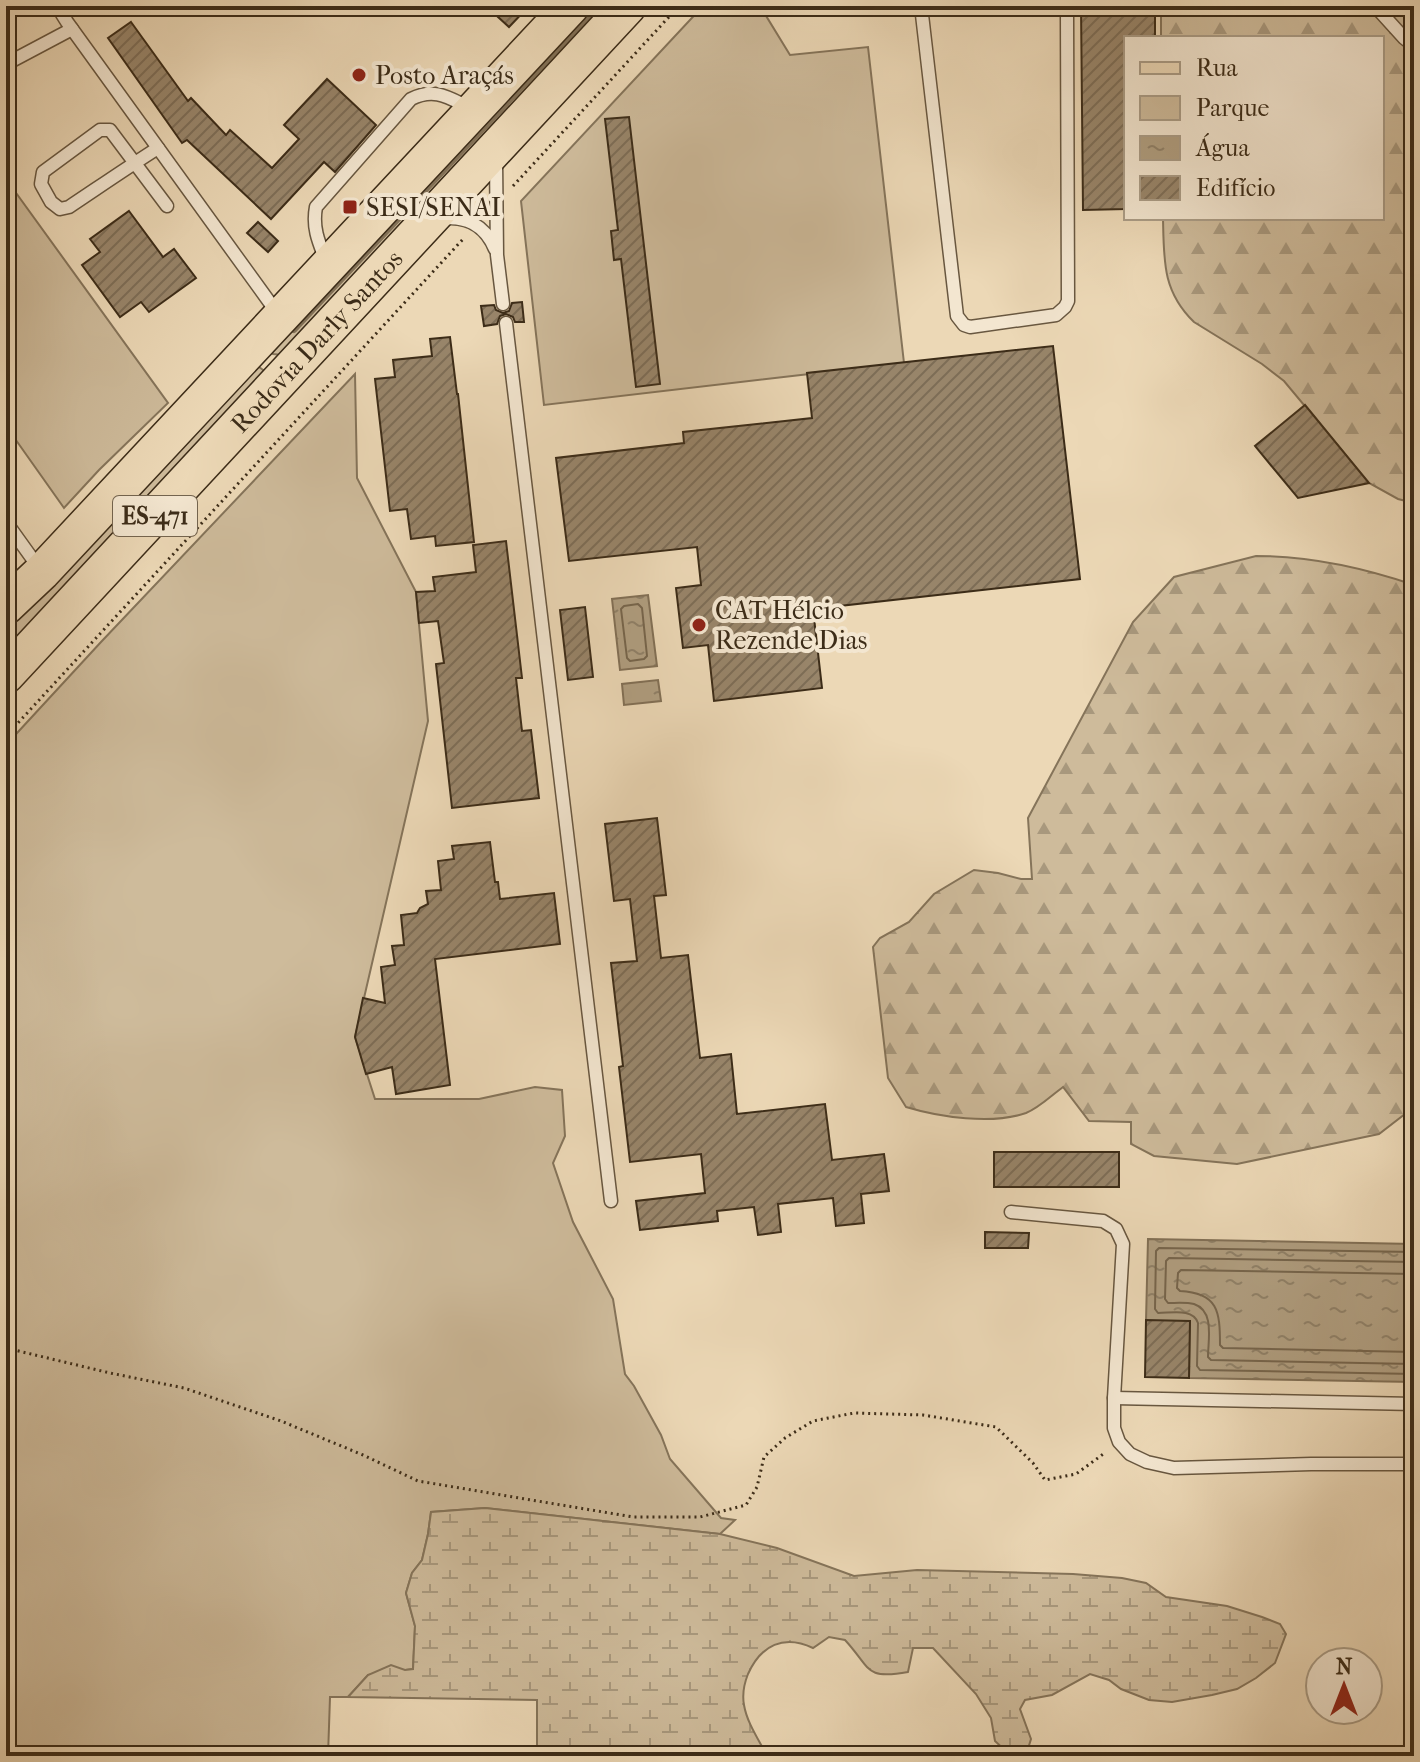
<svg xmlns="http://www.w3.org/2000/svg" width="1420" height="1762" viewBox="0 0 1420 1762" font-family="'IM FELL French Canon',serif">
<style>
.green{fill:#cebb9b;stroke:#85745a;stroke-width:2}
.forest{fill:url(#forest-firs);stroke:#85745a;stroke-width:2}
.wetland{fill:url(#wetland-marsh);stroke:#85745a;stroke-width:2}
.water{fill:url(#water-ripples);stroke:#827056;stroke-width:2}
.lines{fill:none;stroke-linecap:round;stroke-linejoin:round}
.shore{stroke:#76654c;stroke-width:2}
.stream{stroke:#827056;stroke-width:6}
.building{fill:url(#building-hatch);stroke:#3c2c18;stroke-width:2}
.service-casing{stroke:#685740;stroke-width:15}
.primary-casing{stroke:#3c2c18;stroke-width:39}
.path{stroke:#3c2c18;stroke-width:3;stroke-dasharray:2 4;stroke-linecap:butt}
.service{stroke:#f3e6d0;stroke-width:12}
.primary{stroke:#ecd8b6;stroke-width:36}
.poi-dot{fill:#8f2418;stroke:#f3e6d0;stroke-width:3}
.labels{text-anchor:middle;stroke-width:8;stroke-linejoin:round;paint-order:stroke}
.shield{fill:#f3e6d0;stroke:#73644f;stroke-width:2}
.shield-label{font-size:24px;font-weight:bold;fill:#3c2c18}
.poi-label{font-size:26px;fill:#3c2c18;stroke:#f3e6d0;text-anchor:start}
.street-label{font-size:26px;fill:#3c2c18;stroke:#f3e6d0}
</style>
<defs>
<pattern id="forest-firs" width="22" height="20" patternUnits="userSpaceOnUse" patternTransform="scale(2)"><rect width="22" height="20" fill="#cebb9b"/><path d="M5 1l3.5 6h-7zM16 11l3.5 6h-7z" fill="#a8987d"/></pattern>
<pattern id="wetland-marsh" width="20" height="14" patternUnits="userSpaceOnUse" patternTransform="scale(2)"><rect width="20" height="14" fill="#cebb9b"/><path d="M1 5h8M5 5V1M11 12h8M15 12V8" fill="none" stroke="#a8987d"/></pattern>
<pattern id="water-ripples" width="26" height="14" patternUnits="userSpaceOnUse" patternTransform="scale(2)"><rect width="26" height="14" fill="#b09e80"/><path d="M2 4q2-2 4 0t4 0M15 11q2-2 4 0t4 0" fill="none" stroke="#908168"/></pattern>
<pattern id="building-hatch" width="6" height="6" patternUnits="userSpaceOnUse" patternTransform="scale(2)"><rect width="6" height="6" fill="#98856a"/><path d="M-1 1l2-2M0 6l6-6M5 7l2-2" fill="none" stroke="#7d6d56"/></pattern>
</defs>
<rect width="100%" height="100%" fill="#ecd8b6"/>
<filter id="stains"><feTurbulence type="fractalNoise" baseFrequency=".0025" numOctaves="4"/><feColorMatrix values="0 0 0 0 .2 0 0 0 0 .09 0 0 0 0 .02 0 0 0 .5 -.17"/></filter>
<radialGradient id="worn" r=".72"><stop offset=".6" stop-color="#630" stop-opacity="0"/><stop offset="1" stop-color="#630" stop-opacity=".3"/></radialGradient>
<g class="green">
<polygon points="587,6 609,6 282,355 273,354 267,347"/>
<polygon points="703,6 760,6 790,55 868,47 904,363 544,405 521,201"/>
<polygon points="6,179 168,403 99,470 64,508 6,426"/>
<polygon points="254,363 267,373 6,654 6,627"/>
<polygon points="355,374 357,478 416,592 428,721 355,1037 375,1099 479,1099 535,1087 562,1090 565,1136 553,1163 573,1222 613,1299 625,1374 634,1386 661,1435 670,1459 721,1518 735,1520 720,1534 485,1508 431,1512 428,1534 422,1560 412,1573 406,1593 415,1626 413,1669 368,1675 348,1697 330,1697 328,1756 6,1756 6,745 101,642"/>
</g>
<g class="forest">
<path d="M1161 6H1414V503L1398 499 1369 483 1284 381 1262 364 1194 322C1162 291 1164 260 1163 218H1382V38H1161Z"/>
<path d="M1256 556C1309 556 1364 568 1414 585V1107L1379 1134 1237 1164 1154 1156 1131 1144V1122L1089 1121 1063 1087C1052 1095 1039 1108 1026 1113 992 1125 939 1117 906 1107L888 1078 873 947 880 938 909 922 934 894 974 870 998 873 1021 879H1032L1028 818 1133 622 1174 577Z"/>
</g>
<path class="wetland" d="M485 1508 720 1534 777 1548 854 1576 917 1570 1073 1574 1122 1578 1146 1583 1166 1597 1227 1606 1262 1617 1280 1624 1286 1634 1275 1663 1256 1678 1237 1689 1212 1695 1172 1702 1149 1700 1121 1689 1109 1680 1090 1674 1052 1695 1025 1700 1020 1709 1031 1739 1026 1755 1011 1756 995 1741 991 1718 976 1694 933 1648H913L908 1672C864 1680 871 1668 845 1640L829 1637 813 1648C784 1634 761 1645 748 1674 744 1684 742 1694 744 1705 747 1723 759 1740 767 1756H537V1700L348 1697 368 1675 391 1665 405 1670 413 1669 415 1626 406 1593 412 1573 422 1560 428 1534 431 1512Z"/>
<g class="water">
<polygon points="648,595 657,666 620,670 612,599"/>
<polygon points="658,680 661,701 624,705 622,684"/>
<polygon points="1148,1239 1414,1244 1414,1382 1189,1378 1190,1322 1146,1321"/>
</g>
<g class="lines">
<g class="shore">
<polygon points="638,604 642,608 647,656 644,659 630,661 627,658 621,609 624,606"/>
<path d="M1414 1252 1159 1248 1156 1251 1155 1309 1158 1313C1172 1313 1193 1308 1198 1323L1197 1366 1200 1370 1414 1374"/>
<path d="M1414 1262 1169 1258 1166 1261 1165 1299 1168 1303C1176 1303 1186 1302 1194 1304 1215 1311 1208 1340 1208 1357L1211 1360 1414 1364"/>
<path d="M1414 1274 1181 1270 1178 1273 1177 1288 1180 1291C1218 1293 1220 1311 1220 1345L1223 1348 1414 1352"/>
</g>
<polyline class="stream" points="294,330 598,6"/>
</g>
<g class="building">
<polygon points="486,6 529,6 509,27"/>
<polygon points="1081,6 1155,6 1155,38 1126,38 1126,209 1083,210"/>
<polygon points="131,22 188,101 191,98 226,135 230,130 272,168 299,139 284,125 327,79 376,125 335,172 324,162 271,219 187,140 182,143 108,38"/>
<polygon points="629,117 660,384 636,387 621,259 614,260 611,231 618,230 605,119"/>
<polygon points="129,211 163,257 174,249 196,278 149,312 141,302 120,317 82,265 100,252 90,239"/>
<polygon points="258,222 278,241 268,252 247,233"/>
<polygon points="522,302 524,322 515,322 513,317 506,314 500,316 497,324 484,326 481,306 494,305 496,310 503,313 509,311 512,303"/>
<polygon points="450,337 457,394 458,394 474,542 436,546 435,536 411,539 407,509 390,511 375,379 395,377 393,360 432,356 430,339"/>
<polygon points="1053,346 1080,579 813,609 822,688 714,701 708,645 683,648 676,588 701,585 697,547 569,561 556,458 684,443 683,432 812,418 807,373"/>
<polygon points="1305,405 1369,483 1298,498 1255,446"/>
<polygon points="506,541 522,678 516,678 522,731 531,730 539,798 452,808 436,664 444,663 438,621 419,623 416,592 435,591 433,577 476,572 473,545"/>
<polygon points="585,607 593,677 568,680 560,610"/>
<polygon points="657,818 666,895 654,896 661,958 688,955 700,1058 731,1054 737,1114 825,1104 832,1160 884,1154 889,1191 861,1194 864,1223 836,1226 833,1198 778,1204 781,1232 758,1235 754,1207 717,1211 718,1221 640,1230 636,1201 705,1193 701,1154 630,1162 619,1067 623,1066 611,963 637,961 630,899 614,901 605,824"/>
<polygon points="490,842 495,882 498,882 500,899 554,893 560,944 435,959 450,1085 396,1094 392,1067 366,1074 355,1037 363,998 385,1003 381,967 395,965 392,946 404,945 401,915 417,913 420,908 428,904 426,891 441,890 438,861 454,859 452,846"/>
<rect x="994" y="1152" width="125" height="35"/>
<polygon points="985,1232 1029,1233 1028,1248 985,1248"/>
<polygon points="1146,1320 1190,1321 1189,1378 1145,1377"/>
</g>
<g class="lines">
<defs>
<g id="service">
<polyline points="61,6 62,14 67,22 278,314"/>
<polyline points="921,6 957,316 964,325 970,327 1056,315 1065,307 1068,301 1067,14 1063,6"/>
<polyline points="1375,6 1404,38 1414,46"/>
<polyline points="6,64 72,29"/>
<path d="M158 148C128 167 99 187 69 207L60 209 51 202 41 184 43 172 100 130H110L167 206"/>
<polyline points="496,160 497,255 503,304"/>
<path d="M440 219C465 215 485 225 495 249"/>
<path d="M327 263C319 243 312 228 316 207L411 99C435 87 449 98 470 108"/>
<polyline points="506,323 611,1201"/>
<polyline points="6,522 39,568"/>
<polyline points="1011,1212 1103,1221 1116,1229 1123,1244 1114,1398 1114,1428 1119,1442 1130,1454 1147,1462 1174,1468 1311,1464 1414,1464"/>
<polyline points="1114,1398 1414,1404"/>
</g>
<g id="primary">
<polyline points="6,606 42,572 571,6"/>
<path id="s1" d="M6 675 628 6"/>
</g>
</defs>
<use href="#service" class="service-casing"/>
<use href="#primary" class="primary-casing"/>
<g class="path">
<polyline points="513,186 679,6"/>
<polyline points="6,736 464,238"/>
<polyline points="6,1348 110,1373 184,1388 281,1421 363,1455 418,1481 633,1517 700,1517 746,1505 757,1487 764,1457 785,1438 813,1421 854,1413 923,1415 996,1427 1033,1463 1045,1480 1076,1474 1106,1452"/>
</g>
<use href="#service" class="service"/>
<use href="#primary" class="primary"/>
</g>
<g class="poi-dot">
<circle cx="359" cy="75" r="8"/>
<rect x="342" y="199" width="16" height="16" rx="4"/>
<circle cx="699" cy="625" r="8"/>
</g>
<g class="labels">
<rect class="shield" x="113" y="496" width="84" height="40" rx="6"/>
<g class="shield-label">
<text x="155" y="524">ES-471</text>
</g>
<g class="poi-label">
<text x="375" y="84">Posto Araçás</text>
<text x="366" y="216">SESI/SENAI</text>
<text x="715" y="619">CAT Hélcio<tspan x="715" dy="30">Rezende Dias</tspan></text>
</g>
<g class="street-label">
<text dy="9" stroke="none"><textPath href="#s1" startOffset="456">Rodovia Darly Santos</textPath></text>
</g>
</g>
<rect width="1420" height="1762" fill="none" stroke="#ecd8b6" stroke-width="32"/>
<rect x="8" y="8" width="1404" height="1746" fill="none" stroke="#3c2c18" stroke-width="4"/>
<rect x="16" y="16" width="1388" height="1730" fill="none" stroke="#3c2c18" stroke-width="2"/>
<rect x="1124" y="36" width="260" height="184" fill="#f3e6d0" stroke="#aa9c86" stroke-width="2"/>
<rect x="1140" y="62" width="40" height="12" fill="#ecd8b6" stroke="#aa9c86" stroke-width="2"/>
<text x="1196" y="76" font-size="24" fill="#3c2c18">Rua</text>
<rect x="1140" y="96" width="40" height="24" fill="#cebb9b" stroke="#aa9c86" stroke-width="2"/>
<text x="1196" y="116" font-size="24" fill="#3c2c18">Parque</text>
<rect x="1140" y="136" width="40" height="24" fill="url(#water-ripples)" stroke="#aa9c86" stroke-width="2"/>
<text x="1196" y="156" font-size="24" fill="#3c2c18">Água</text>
<rect x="1140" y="176" width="40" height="24" fill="url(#building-hatch)" stroke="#aa9c86" stroke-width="2"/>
<text x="1196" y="196" font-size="24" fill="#3c2c18">Edifício</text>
<g transform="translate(1344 1686)"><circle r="38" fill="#f3e6d0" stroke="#aa9c86" stroke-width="2"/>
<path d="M0-6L14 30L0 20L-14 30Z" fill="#8f2418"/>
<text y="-12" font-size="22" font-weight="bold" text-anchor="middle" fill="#3c2c18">N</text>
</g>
<rect width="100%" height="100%" filter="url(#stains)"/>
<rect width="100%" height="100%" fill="url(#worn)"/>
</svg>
